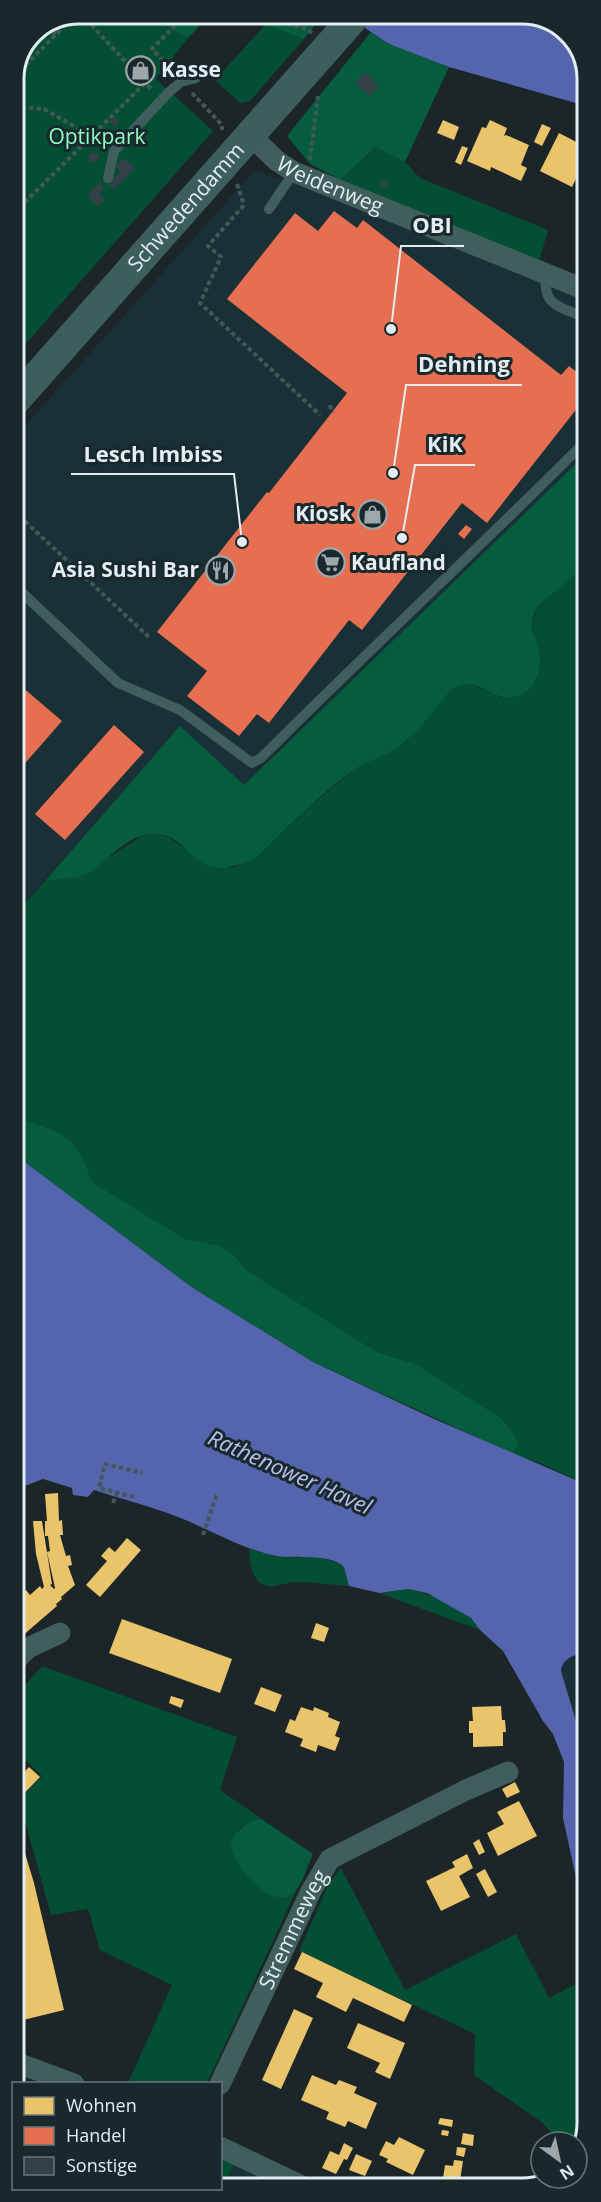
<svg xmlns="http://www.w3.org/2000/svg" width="601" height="2202" viewBox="0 0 601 2202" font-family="'Open Sans',sans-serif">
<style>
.built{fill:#193037}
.green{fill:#044f34}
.forest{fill:#065d3e}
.water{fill:#5464ad}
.homes{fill:#e9c46a}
.shops{fill:#e76f51}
.building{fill:#344048}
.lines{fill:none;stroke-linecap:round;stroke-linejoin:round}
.path{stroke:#425858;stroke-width:4;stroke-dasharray:4.5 3;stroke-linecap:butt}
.lane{stroke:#3f5e5c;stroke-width:10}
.street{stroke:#3f5e5c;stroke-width:21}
.secondary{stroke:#3c5e5d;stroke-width:30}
.labels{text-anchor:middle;stroke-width:6;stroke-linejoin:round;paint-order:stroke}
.poi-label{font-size:21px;font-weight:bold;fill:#e4eef1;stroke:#18282c;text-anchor:start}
.park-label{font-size:21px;fill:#90fac4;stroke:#18282c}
.street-label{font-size:21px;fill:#e4eef1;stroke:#18282c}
.water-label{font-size:22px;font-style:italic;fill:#b6c1ed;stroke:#18282c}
.rim{fill:none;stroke:#e4eef1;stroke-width:3}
.leader{fill:none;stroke:#e4eef1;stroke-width:2}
.callout-dot{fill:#e4eef1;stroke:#18282c;stroke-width:2}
.callout-label{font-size:22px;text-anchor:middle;font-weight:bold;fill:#e4eef1;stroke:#18282c;stroke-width:6;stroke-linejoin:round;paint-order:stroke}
</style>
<rect width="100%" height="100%" fill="#1c2528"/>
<g class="built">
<polygon points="255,170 335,199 586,299 586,454 244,785 180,727 14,915 14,438"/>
<polygon points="587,1652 587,1758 561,1671 562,1664 567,1659"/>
<polygon points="234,2165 282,2188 223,2188"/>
</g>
<g class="green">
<polygon points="79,14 143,14 188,38 156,79 213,131 14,357 14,79 33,33"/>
<polygon points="265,25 304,39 250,101 240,103 215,80"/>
<polygon points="375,147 405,162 420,178 548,230 539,262 341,180"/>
<polygon points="586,566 587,1485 542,1464 513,1454 519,1444 513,1432 501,1418 416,1364 377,1352 245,1269 236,1257 216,1245 185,1239 94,1183 86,1172 82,1156 48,1127 14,1118 14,915 45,881 88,873 99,863 142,836 154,834 169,837 181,846 232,868 256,858 314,803 352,771 370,759 391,751 405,743 451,690 461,684 470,683 499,697 526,693 532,687 537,679 532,623 538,606"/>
<path d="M249 1549C258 1551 268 1554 278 1556 296 1559 329 1554 344 1567L349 1586C332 1585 314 1582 297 1582 289 1582 282 1585 274 1586 252 1589 250 1564 249 1549Z"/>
<path d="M408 1589C434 1595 465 1607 480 1630L379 1593Z"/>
<polygon points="42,1666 237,1737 220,1790 263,1820 254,1820 239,1829 277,1897 291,1893 297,1889 207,2083 128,2083 172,1985 100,1950 88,1909 51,1915 19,1800 42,1776 15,1751 15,1696"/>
<polygon points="341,1868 405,1990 516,1934 549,1998 587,1978 587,2123 577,2151 577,2142 558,2142 543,2123 474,2075 475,2034 299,1951 329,1883"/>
<polygon points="220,2158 234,2165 223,2188 221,2188"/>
</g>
<g class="forest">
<polygon points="143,14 211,14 188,38"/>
<polygon points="261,14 324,14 304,39 265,25"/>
<polygon points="371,32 389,44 449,67 405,162 375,147 341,180 310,164 287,136"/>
<path d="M586 454V566L538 606C534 613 531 621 532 629 534 636 538 643 539 651 543 670 535 696 512 697 485 700 480 673 451 690 436 707 422 727 405 742 391 755 369 759 352 771 318 796 287 829 256 858 186 890 198 833 152 834 127 835 109 859 90 872 82 878 56 879 45 881L180 726 244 785Z"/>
<path d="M14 1118C40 1124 69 1131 82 1157 86 1166 88 1174 94 1183L185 1239 216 1245 227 1250 236 1257 245 1269 377 1352 416 1364 501 1418 513 1432 519 1444 513 1454 313 1362 193 1288 14 1154Z"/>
<path d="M254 1820H263L313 1854C308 1864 304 1880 297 1889 274 1917 234 1866 230 1845 235 1832 242 1826 254 1820Z"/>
</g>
<g class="water">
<polygon points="344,14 530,14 565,30 586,66 586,106 449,67 389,44"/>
<path d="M14 1154 193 1288 313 1362 432 1418 587 1485V1652C575 1655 563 1657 561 1671L587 1758V1913L579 1891 563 1818 564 1762 553 1734 543 1721 503 1651 480 1630 471 1618 427 1593 408 1589 379 1593 349 1586 344 1567C330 1553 295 1559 277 1556 241 1549 211 1530 178 1517 150 1506 121 1499 94 1490L88 1497 73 1495 72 1488 43 1479 14 1490Z"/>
</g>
<g class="homes">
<polygon points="443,120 459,127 454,140 437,133"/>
<polygon points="490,120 507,128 504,136 506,135 529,145 521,165 527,168 521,181 491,167 490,171 467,161 482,127 486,128"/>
<polygon points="542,124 551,128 542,146 534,142"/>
<polygon points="559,133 586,147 586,158 572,187 540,171"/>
<polygon points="462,146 468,148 461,165 455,162"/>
<polygon points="58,1493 59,1521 62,1520 63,1535 60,1535 66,1556 70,1555 72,1565 68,1566 75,1585 61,1597 62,1599 56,1604 57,1606 21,1637 15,1629 14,1609 25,1600 21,1595 26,1590 30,1595 40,1586 42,1589 44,1587 36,1554 33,1521 42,1521 52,1584 50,1585 54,1589 55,1588 47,1552 50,1551 48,1536 45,1536 45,1521 47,1521 45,1494"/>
<polygon points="127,1538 141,1550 100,1597 86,1585 107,1561 101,1556 109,1547 115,1552"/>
<polygon points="122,1619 232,1659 220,1693 109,1653"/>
<polygon points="316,1623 329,1628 324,1642 311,1638"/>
<polygon points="261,1687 282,1695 275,1712 254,1704"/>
<polygon points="171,1696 184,1700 181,1708 169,1703"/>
<polygon points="501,1706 502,1720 505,1720 506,1732 503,1732 503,1746 473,1747 473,1733 469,1733 469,1721 473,1721 472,1707"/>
<polygon points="301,1707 313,1711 314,1707 329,1713 328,1717 340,1722 335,1736 340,1738 335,1751 318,1745 316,1752 300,1746 303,1739 285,1732 290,1719 295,1721"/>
<polygon points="29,1767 40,1777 15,1803 15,1782"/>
<polygon points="515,1782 520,1792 507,1798 502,1789"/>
<polygon points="519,1801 537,1836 498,1856 487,1833 504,1824 497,1812"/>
<polygon points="18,1830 34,1883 64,2010 15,2022 15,1831"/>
<polygon points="479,1839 485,1852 479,1855 473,1843"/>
<polygon points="467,1854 473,1868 459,1876 470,1897 441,1911 426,1881 455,1867 452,1862"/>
<polygon points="485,1869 497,1892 488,1897 476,1874"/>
<polygon points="302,1952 412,2005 404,2022 353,1998 346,2012 316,1997 323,1983 294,1969"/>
<polygon points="294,2009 313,2018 281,2089 262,2080"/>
<polygon points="358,2023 405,2043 390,2079 375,2072 380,2063 347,2048"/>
<polygon points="312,2075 336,2085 339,2080 357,2087 354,2093 377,2103 366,2129 348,2121 345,2127 326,2119 329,2112 301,2100"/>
<polygon points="440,2118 453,2120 452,2127 438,2124"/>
<polygon points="442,2130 449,2131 448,2136 441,2135"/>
<polygon points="463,2133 474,2135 473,2146 461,2144"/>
<polygon points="399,2137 425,2150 413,2175 386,2162 388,2159 379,2155 386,2141 394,2145"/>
<polygon points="344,2143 353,2148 347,2160 344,2159 336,2174 322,2168 330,2151 339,2155"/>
<polygon points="457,2147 466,2148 464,2157 456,2155"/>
<polygon points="356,2154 372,2161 365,2176 349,2170"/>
<polygon points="454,2160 463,2161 459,2187 442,2185 445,2165 453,2166"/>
</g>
<g class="shops">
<polygon points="139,64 146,72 141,76 134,69"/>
<polygon points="334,211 357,228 363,220 561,375 569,366 586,379 586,397 487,523 462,503 362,630 349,620 269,723 257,714 239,736 187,696 207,671 157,632 267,492 269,493 347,393 227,299 295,213 318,231"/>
<polygon points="466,525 472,529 464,539 458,534"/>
<polygon points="14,680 62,721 14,776"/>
<polygon points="114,725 144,752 65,840 35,814"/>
</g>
<g class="building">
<polygon points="366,72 379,86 369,96 355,82"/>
<polygon points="114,117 119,122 114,127 109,122"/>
<polygon points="94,151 100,157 93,163 87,157"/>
<polygon points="124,158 135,168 114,189 108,184 120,171 115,166"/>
<polygon points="381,180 388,183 386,188 379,184"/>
<polygon points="100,182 105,188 99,194 105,200 98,206 87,195"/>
</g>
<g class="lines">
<g class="path">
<polyline points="81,14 152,90"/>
<polyline points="251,14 307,29 312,33"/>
<polyline points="46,27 56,35"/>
<polyline points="173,72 152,49 186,14"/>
<polyline points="15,76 75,15"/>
<polyline points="192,93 222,125 222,130"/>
<polyline points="14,107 44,109 72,125 89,138"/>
<polyline points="310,160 318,96"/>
<polyline points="237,184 244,205 208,246 221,257 200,303 320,415"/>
<polyline points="14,213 145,83"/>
<polyline points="330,405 332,413"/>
<polyline points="14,511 151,639"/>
<polyline points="134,1497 99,1488 105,1464 142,1473"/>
<polyline points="113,1503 117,1492"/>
<polyline points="203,1535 217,1494"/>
</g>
<g class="lane">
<polyline points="108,178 114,151 169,92 181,82 196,78"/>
<polyline points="269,209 294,172"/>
<path d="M546 273C542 307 559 306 586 318"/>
<path d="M14 585 118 683 180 710 252 763 261 758C368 651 479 548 586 441"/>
</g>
<g class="street">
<path id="s1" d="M250 135 277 161 294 172 586 290"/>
<polyline points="15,1661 28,1648 60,1633"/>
<polyline points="15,2062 74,2084"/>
<path id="s2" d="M220 2084 311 1891 330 1859 466 1790 508 1772"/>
<polyline points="220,2147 306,2188"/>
</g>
<path class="secondary" id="s3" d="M14 402 357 14"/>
</g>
<defs>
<symbol id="shop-ring" viewBox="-11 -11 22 22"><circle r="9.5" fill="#18282c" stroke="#9ea8ab" stroke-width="1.5"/><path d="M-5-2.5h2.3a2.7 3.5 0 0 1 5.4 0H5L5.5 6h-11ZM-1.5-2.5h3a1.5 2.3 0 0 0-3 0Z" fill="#9ea8ab"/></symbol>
<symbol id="supermarket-ring" viewBox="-11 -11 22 22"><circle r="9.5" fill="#18282c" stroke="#9ea8ab" stroke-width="1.5"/><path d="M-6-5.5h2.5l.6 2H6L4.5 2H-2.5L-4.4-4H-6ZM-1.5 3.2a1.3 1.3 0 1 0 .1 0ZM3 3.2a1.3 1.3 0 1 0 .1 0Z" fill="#9ea8ab"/></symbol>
<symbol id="restaurant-ring" viewBox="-11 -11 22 22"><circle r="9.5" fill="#18282c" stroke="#9ea8ab" stroke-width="1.5"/><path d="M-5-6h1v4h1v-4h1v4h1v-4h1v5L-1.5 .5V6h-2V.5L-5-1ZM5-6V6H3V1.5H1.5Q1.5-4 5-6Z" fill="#9ea8ab"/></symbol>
</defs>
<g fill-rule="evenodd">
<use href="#shop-ring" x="124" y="54" width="33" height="33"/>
<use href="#shop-ring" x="356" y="498" width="33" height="33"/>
<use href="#supermarket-ring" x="314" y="546" width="33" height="33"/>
<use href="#restaurant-ring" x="204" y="554" width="33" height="33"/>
</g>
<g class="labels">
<g class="poi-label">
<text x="161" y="77">Kasse</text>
<text x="352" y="521" text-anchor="end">Kiosk</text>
<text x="351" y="570">Kaufland</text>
<text x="199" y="577" text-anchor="end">Asia Sushi Bar</text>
</g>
<g class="park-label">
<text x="97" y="144">Optikpark</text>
</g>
<g class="street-label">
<text dy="7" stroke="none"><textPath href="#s1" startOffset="96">Weidenweg</textPath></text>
<text dy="7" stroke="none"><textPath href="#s3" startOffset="260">Schwedendamm</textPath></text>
<text dy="7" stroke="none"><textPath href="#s2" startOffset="171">Stremmeweg</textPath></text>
</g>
<g class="water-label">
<text transform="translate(290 1472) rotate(24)" y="8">Rathenower Havel</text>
</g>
</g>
<path d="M0 0H601V2202H0ZM79 24H522A55 55 0 0 1 577 79V2123A55 55 0 0 1 522 2178H79A55 55 0 0 1 24 2123V79A55 55 0 0 1 79 24Z" fill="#18282c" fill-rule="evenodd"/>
<path class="rim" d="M79 24H522A55 55 0 0 1 577 79V2123A55 55 0 0 1 522 2178H79A55 55 0 0 1 24 2123V79A55 55 0 0 1 79 24Z"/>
<path class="leader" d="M391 329L401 246H464M393 473L406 385H522M402 538L415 465H475M242 542L234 474H71"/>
<g class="callout-dot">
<circle cx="391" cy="329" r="6"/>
<circle cx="393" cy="473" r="6"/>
<circle cx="402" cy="538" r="6"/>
<circle cx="242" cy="542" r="6"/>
</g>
<g class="callout-label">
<text x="432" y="233">OBI</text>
<text x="464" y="372">Dehning</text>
<text x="445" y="452">KiK</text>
<text x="153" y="462">Lesch Imbiss</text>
</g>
<rect x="12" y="2082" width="210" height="108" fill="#18282c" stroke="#6a777b" stroke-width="1.5"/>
<rect x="24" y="2097" width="30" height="18" fill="#e9c46a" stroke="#6a777b" stroke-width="1.5"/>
<text x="66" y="2112" font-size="18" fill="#e4eef1">Wohnen</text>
<rect x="24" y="2127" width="30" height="18" fill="#e76f51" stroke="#6a777b" stroke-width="1.5"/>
<text x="66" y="2142" font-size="18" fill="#e4eef1">Handel</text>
<rect x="24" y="2157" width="30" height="18" fill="#344048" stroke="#6a777b" stroke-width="1.5"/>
<text x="66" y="2172" font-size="18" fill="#e4eef1">Sonstige</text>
<g transform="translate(559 2160) rotate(147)"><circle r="28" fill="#18282c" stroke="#6a777b" stroke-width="1.5"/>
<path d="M0-4.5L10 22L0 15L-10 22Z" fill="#9ea8ab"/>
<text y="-9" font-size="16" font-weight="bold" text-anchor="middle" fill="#e4eef1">N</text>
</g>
</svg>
